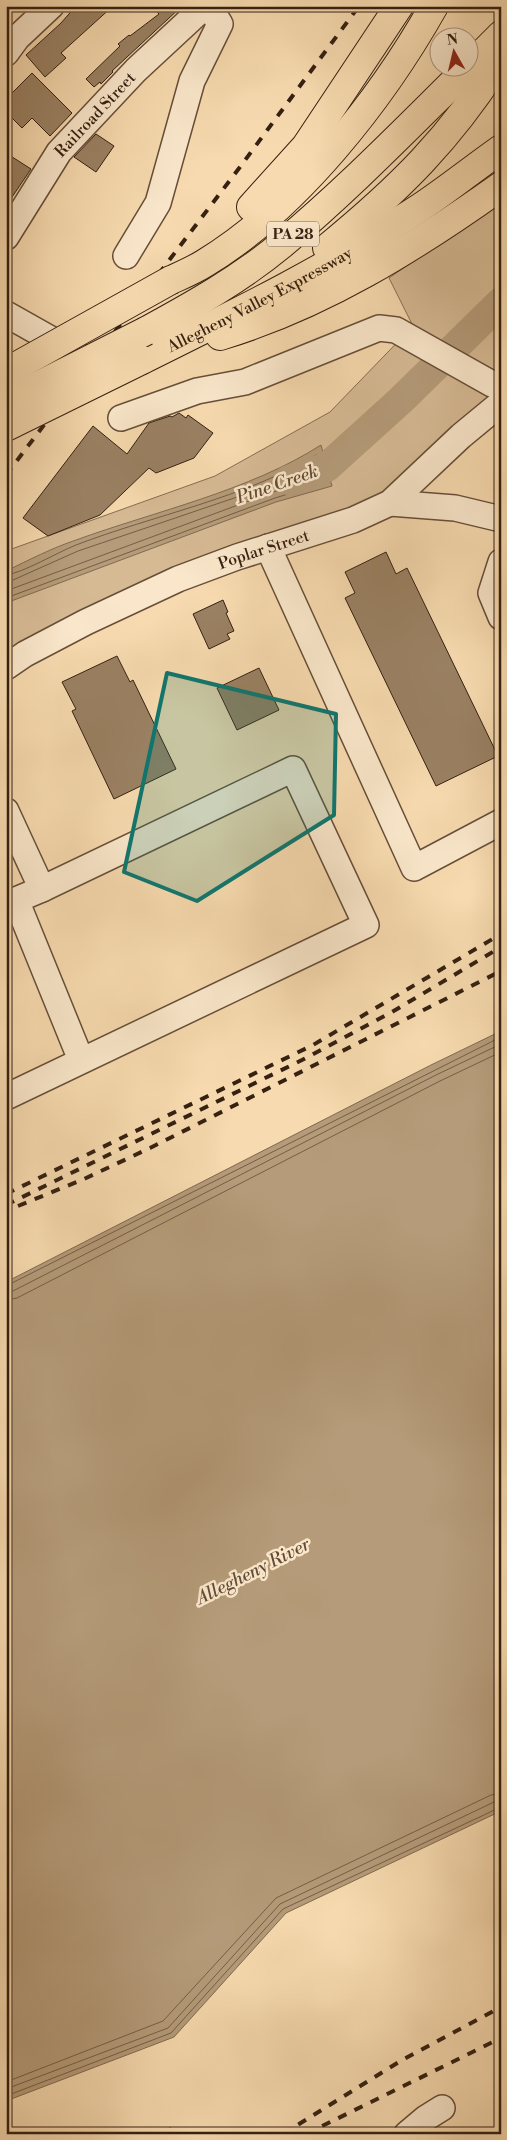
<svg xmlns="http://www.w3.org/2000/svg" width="507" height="2140" viewBox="0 0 507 2140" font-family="'Libre Bodoni',serif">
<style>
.green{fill:#d6ba94;stroke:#866d52}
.water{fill:#b59b79;stroke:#826a4f}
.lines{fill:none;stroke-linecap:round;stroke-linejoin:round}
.shore{stroke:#755e45;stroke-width:1}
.river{stroke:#b59b79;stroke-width:30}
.building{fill:#9a8163;stroke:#352011}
.minor-casing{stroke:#664e38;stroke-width:28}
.highway-casing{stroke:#352011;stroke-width:30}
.minor{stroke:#fae7cb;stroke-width:25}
.highway{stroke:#f7daaf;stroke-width:28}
.rail{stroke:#352011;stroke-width:4;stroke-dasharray:9 9;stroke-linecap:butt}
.highway-bridge-casing{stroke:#352011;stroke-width:30;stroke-linecap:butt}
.highway-bridge{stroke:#f7daaf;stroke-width:28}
.marked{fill:#0f766e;fill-opacity:0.2;stroke:#0f766e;stroke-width:4;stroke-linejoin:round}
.labels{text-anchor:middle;stroke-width:5;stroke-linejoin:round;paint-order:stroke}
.shield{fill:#fae7cb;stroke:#705c49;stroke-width:1}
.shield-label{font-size:15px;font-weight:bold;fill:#352011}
.street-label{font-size:16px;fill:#352011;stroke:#fae7cb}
.water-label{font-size:18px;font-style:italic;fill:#624b35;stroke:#fae7cb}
</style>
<rect width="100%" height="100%" fill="#f7daaf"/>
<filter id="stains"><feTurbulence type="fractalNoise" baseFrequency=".004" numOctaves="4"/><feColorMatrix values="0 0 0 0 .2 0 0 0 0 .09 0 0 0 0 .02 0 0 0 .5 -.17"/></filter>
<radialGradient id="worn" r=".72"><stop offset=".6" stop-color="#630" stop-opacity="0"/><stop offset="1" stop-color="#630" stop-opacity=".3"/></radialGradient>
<polygon class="green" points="501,201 501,403 390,503 281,543 6,667 6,551 215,476 330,412 413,326 389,278"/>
<g class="water">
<path d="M321 445 332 486 276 502 6 603V571C29 560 52 548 76 540 156 511 249 491 321 445Z"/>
<polygon points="501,1031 501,1811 286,1913 174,2037 6,2101 6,1282 431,1065"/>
</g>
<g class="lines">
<g class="shore">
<path d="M6 575C23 573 58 552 76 545 154 515 245 498 316 455L319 456 326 480 324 483 275 498 6 598"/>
<polyline points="6,581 13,580 78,551 243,495 298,473 312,465 315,466 318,476 316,479 273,492 6,591"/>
<polyline points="6,1286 501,1037"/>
<polyline points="6,1292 13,1291 436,1075 501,1044"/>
<polyline points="6,1300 17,1298 440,1081 501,1052"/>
<polyline points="6,2082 163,2021 276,1898 491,1795 501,1793"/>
<polyline points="6,2089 168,2028 280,1904 494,1802 501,1801"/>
<polyline points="6,2096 171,2033 283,1909 501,1807"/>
</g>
<polyline class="river" points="289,480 327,467 401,400 501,302"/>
</g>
<g class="building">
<polygon points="76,6 113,6 61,53 66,58 45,77 26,55 61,23"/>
<polygon points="151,6 182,6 112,71 113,72 101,84 100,82 94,87 86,79 120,46 118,44 129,35 130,36 159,14"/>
<polygon points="32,73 72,113 50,136 32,118 22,128 6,112 6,99"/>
<polygon points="96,134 114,146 96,172 74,157"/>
<polygon points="6,153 31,169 6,206"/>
<polygon points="179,413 186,418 188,415 213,433 194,458 156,473 149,468 100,515 48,536 23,518 93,426 127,454 149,423 170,416 172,417"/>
<polygon points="386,552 396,574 407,568 498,756 436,786 345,598 355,593 345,572"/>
<polygon points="223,600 228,612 226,613 234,631 227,634 230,639 209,649 193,614"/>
<polygon points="117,656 130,682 133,680 176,769 114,799 72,711 76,709 62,682"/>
<polygon points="259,668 279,710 237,730 217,688"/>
</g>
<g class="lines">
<defs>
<g id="minor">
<polyline points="6,53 17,38 51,6"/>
<path id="s1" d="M6 237 59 152 136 70 205 6"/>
<polyline points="126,256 158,203 192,81 220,24 209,6"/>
<polyline points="6,314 77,354"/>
<polyline points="121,418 197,391 245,382 379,328 396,330 492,384 501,385"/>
<polyline points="390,503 455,508 501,519"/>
<polyline points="268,547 414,868 501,822"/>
<polyline points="501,562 491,593 501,617"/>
<path id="s2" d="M6 667 25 654 86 622 178 579 237 557 353 520 390 503 461 436 501 403"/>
<polyline points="6,811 42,889 293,769 366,925 6,1097"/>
<polyline points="42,889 16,900 81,1060"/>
<polyline points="407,2134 426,2118 442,2108"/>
</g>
<g id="highway">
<polyline points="470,66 501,35"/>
<polyline points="251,207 306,146 399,6"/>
<path d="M327 248C399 189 451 138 501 58"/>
<path d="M171 280C182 275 194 270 205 263 297 207 381 100 434 6"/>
<path d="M146 331C192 306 240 279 281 245 347 190 407 128 468 68"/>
<path d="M220 336C323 305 414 248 501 186"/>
<path id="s3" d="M142 360C237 313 332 266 421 207 448 189 474 168 501 149"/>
</g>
</defs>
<use href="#minor" class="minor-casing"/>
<use href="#highway" class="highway-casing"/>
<use href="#minor" class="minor"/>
<use href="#highway" class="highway"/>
<g class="rail">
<polyline points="6,475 240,167 359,6"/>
<polyline points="6,1194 313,1045 501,934"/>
<polyline points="6,1205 302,1060 392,1012 501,947"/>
<polyline points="18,1206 84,1179 150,1148 501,971"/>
<polyline points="164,2134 175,2126"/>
<polyline points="283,2134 402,2060 501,2007"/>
<polyline points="306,2134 501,2038"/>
</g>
<defs>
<g id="highway-bridge">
<polyline points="6,372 171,280"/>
<polyline points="6,402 146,331"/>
<polyline points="6,427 142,360"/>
</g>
</defs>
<use href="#highway-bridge" class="highway-bridge-casing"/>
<use href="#highway-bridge" class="highway-bridge"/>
</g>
<path class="marked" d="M167 673 336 714 334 815 197 901 124 872Z"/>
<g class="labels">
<rect class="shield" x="267" y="221.5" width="52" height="25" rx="4"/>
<g class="shield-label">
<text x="293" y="239">PA 28</text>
</g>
<g class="street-label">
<text dy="6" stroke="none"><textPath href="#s1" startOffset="152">Railroad Street</textPath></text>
<text dy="6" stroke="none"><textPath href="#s3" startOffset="132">Allegheny Valley Expressway</textPath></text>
<text dy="6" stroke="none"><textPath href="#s2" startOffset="284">Poplar Street</textPath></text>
</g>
<g class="water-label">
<text transform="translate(277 484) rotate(-19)" y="6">Pine Creek</text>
<text transform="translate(253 1571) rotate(-27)" y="6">Allegheny River</text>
</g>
</g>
<rect width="507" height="2140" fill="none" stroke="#f7daaf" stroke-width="25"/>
<rect x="8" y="8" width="492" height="2125" fill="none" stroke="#352011" stroke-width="2.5"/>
<rect x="12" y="12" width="482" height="2115" fill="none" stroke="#352011"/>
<g transform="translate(454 52) rotate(352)"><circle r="24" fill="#fae7cb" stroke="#ab9781"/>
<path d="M0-4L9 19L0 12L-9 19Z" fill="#8f2418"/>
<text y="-8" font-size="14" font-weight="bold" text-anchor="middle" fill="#352011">N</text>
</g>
<rect width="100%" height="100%" filter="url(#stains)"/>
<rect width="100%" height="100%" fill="url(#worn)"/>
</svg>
